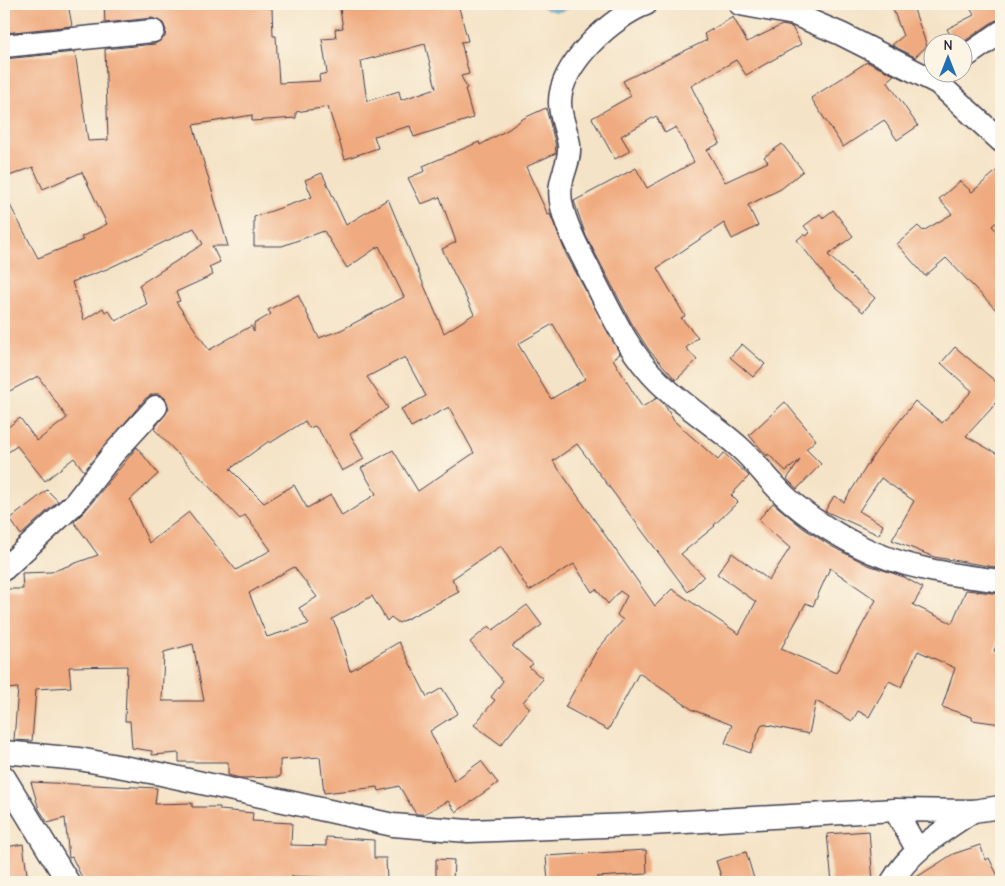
<svg xmlns="http://www.w3.org/2000/svg" width="1005" height="886" viewBox="0 0 1005 886" font-family="'Comic Neue',sans-serif">
<style>
.water{fill:#57b4d5;stroke:#3c6b88}
.building{fill:#f0aa7f;fill-rule:evenodd}
.lines{fill:none;stroke-linecap:round;stroke-linejoin:round}
.street-casing{stroke:#423f50;stroke-width:25}
.street{stroke:#fff;stroke-width:22}
</style>
<rect width="100%" height="100%" fill="#fcf5e5"/>
<filter id="ink" filterUnits="userSpaceOnUse"><feTurbulence type="fractalNoise" baseFrequency=".02" numOctaves="2"/><feDisplacementMap in="SourceGraphic" scale="10" xChannelSelector="R" yChannelSelector="G"/><feConvolveMatrix kernelMatrix="1 2 1 2 8 2 1 2 1" color-interpolation-filters="sRGB"/></filter>
<filter id="wash" filterUnits="userSpaceOnUse"><feTurbulence type="fractalNoise" baseFrequency=".0096" numOctaves="4" result="noise"/><feDisplacementMap in="SourceGraphic" scale="20" xChannelSelector="R" yChannelSelector="G"/><feGaussianBlur stdDeviation="1.12" result="paint"/><feColorMatrix in="noise" values="0 0 0 0 0 0 0 0 0 0 0 0 0 0 0 0 0 1.4 0 .05"/><feComposite in="paint" operator="in"/></filter>
<g filter="url(#wash)">
<rect width="100%" height="100%" fill="#f4e3c6"/>
<path class="water" d="M539 4H574C563 14 550 13 539 4Z"/>
<g id="blocks">
<g class="building">
<polygon points="4,4 68,4 72,26 4,33"/>
<path d="M104 4H269V8H272L273 36H276L279 83 320 81 319 75 327 73 322 39 336 38 335 29 343 28 340 9 352 8V4H458L468 41 461 42 469 74 461 76 467 88 465 89 473 118 414 137 410 126 374 136 378 148 345 159 328 107 296 112V118L252 121V115L193 125 228 246H212L220 262 209 267 213 275 176 292 180 301 176 302 209 350 251 326 254 332V324L271 314 268 310 298 295 319 338 341 330 404 297 379 246 347 268 324 231 282 246H254V217L312 197 305 180 322 173 346 225 388 199 444 333 474 314 442 249 456 242 440 197 421 204 408 178 425 171 423 166 479 142 480 145 509 129 524 118 546 108 555 142 556 153 526 167 548 215 550 214 567 256 620 354 613 359 642 407 657 398 664 404 674 421 718 460 724 453 749 476 731 495 738 502 714 525 715 526 681 554 704 576 688 592 577 444 553 461 655 606 672 589 739 634 756 602 717 574 732 553 769 580 790 548 758 520 773 503 803 528 831 546 868 565 904 577 923 588 913 605 952 623 966 590 1001 594V634L994 651 1001 653V724L972 720V717L942 707 955 668 918 651 901 687 889 681 869 717 858 711 852 721 816 701 809 734 762 724 750 753 725 743 732 725 693 710 639 673 608 730 565 707 597 650 623 620 617 615 627 596 620 591 608 604 596 589 592 592 574 564 529 591 501 546 452 579 459 592 399 623 391 617 387 621 372 596 332 619 337 628 350 671 399 642 427 697 442 688 458 713 430 731 454 781 481 761 498 783 456 812 448 801 424 814H416L399 786 379 791 378 787 324 793 320 757 280 760V777L240 778 228 775V762H179V753L152 755V751L132 748 130 721H125L127 666 69 667 71 687 36 689 32 741 14 740 18 688 4 689V589H23L22 573 51 572 98 555 74 522 85 511 137 447 158 474 130 500 149 543 189 512 236 570 271 550 245 515 240 519 154 429 169 409 165 398 159 394H153L146 398 84 471 74 458 45 481 17 446 4 455V430L20 418 37 441 67 418 38 376 4 394V194L38 258 83 240 81 237 107 224 82 172 43 189 33 167 4 178V59L75 52 88 141 108 140 105 49 155 44 165 37 166 30 163 23 152 18 105 23ZM425 44 436 88 401 100 399 91 367 101 361 61ZM194 228 203 244 139 285 147 304 116 321 108 310 105 312 103 308 84 320 72 282 107 269ZM553 324 585 379 551 399 518 344ZM405 357 426 396 401 409 411 427 449 407 474 453 418 491 393 450 361 468 376 494 342 516 331 495 307 508 294 485 264 503 230 469 269 441 270 443 305 421 309 428 315 426 320 432 342 471 364 459 350 434 388 408 367 377ZM294 567 317 597 299 608 309 624 267 637 249 593ZM830 568 876 600 836 673 781 649 806 603 813 606ZM193 644 204 701H162L164 652Z"/>
<polygon points="891,4 912,4 927,46 915,57 892,45 903,36"/>
<polygon points="968,4 1001,4 1001,19 994,21 962,43 954,42 947,29 974,15"/>
<polygon points="733,17 747,42 782,25 792,27 801,44 746,75 736,60 691,86 720,143 707,150 725,182 768,162 764,157 782,144 803,171 781,189 748,205 758,226 732,239 724,223 657,268 685,316 681,318 698,337 686,348 697,360 676,380 649,350 632,324 586,236 574,201 636,168 647,188 694,162 676,127 665,133 656,116 621,136 630,151 615,159 592,118 631,96 623,81 707,40 704,34"/>
<polygon points="867,62 894,75 887,81 918,126 897,140 884,120 843,147 811,98"/>
<polygon points="1001,167 1001,218 992,226 1001,236 1001,315 946,258 925,276 897,244 918,226 923,231 952,214 939,199 960,181 972,192"/>
<polygon points="833,210 853,236 828,255 875,298 863,312 834,287 797,240 804,234 806,236 810,233 804,226 820,214 823,218"/>
<polygon points="742,344 765,364 753,377 730,357"/>
<polygon points="955,347 1001,386 1001,395 991,409 966,436 1001,456 1001,568 934,557 892,540 914,501 881,478 859,511 883,525 879,535 825,511 834,496 844,502 877,450 915,401 942,423 972,391 941,363"/>
<polygon points="785,402 816,440 806,449 821,464 797,489 787,479 800,460 786,471 768,454 767,456 749,435"/>
<polygon points="47,490 58,501 21,535 10,519"/>
<polygon points="527,605 542,625 512,646 533,664 529,667 543,679 523,702 530,708 501,745 474,725 495,700 491,697 503,681 470,642 489,626 493,630"/>
<polygon points="31,782 157,788 155,804 192,803 192,807 220,807 220,810 253,813 252,821 292,823 291,845 326,846 326,837 374,840 374,858 386,858 387,882 329,882 329,878 292,876 292,882 84,882 72,857 69,858 65,818 48,823 39,809"/>
<polygon points="869,831 873,882 832,882 827,834"/>
<polygon points="23,844 28,882 4,882 4,860 8,860 6,847"/>
<polygon points="980,845 986,860 989,858 1001,882 909,882 953,854"/>
<polygon points="646,850 647,874 597,877 597,882 548,882 546,856"/>
<polygon points="746,852 755,882 723,882 716,861"/>
<polygon points="436,859 454,860 453,882 436,882"/>
</g>
</g>
</g>
<g filter="url(#ink)">
<use href="#blocks" fill-opacity="0" stroke="#423f50" stroke-width="1"/>
<g class="lines">
<defs>
<g id="street">
<path d="M646 4C613 16 559 65 560 103 560 118 567 130 569 145 571 167 555 179 562 207 567 230 581 253 591 274 611 312 628 352 659 382 684 406 713 424 739 447 756 462 769 481 786 497 806 516 832 532 857 545 901 568 952 575 1001 581"/>
<polyline points="740,4 794,14 841,34 938,83 1001,141"/>
<polyline points="4,46 153,31"/>
<polyline points="962,59 1001,32"/>
<polyline points="4,569 75,503 113,454 156,407"/>
<polyline points="4,752 79,759 161,774 393,825 468,831 632,825 895,810 973,811 1001,807"/>
<polyline points="4,777 68,882"/>
<polyline points="895,810 917,849"/>
<path d="M892 882C911 849 942 832 973 811"/>
</g>
</defs>
<use href="#street" class="street-casing"/>
<use href="#street" class="street"/>
</g>
</g>
<rect width="1005" height="886" fill="none" stroke="#fcf5e5" stroke-width="20"/>
<g transform="translate(948 58)"><circle r="24" fill="#fcf5e5" stroke="#a5a1a1"/>
<path d="M0-4L9 19L0 12L-9 19Z" fill="#1f6fb2"/>
<text y="-8" font-size="14" font-weight="bold" text-anchor="middle" fill="#22223b">N</text>
</g>
</svg>
